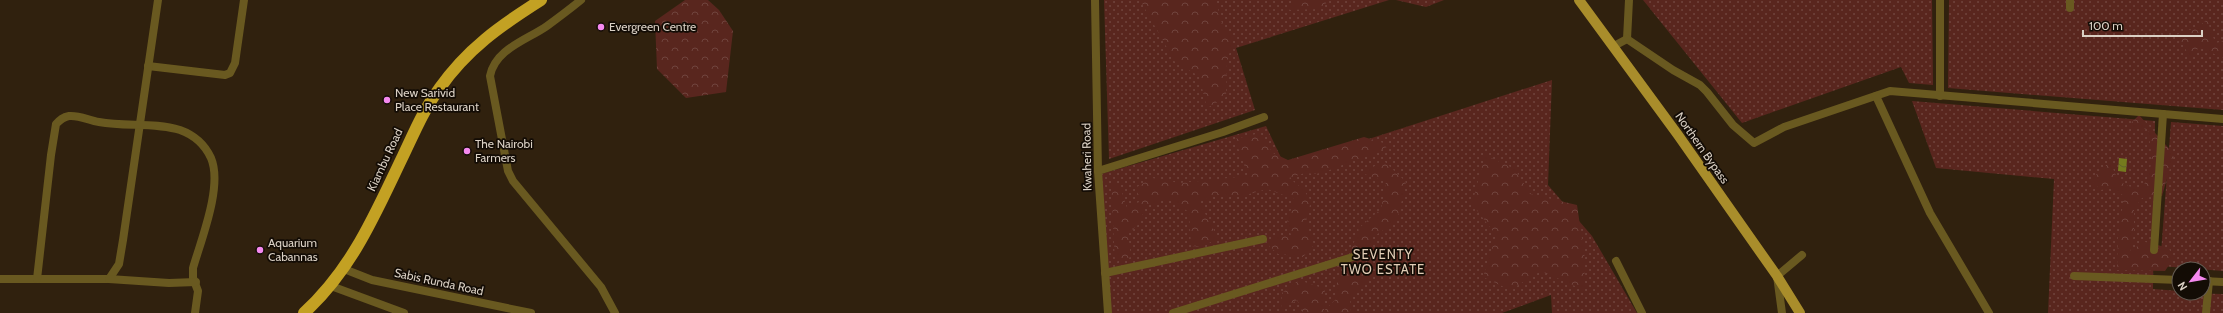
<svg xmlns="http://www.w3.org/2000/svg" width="2223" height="313" viewBox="0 0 2223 313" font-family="Cabin,sans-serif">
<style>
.grass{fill:url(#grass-dots)}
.forest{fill:url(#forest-crowns)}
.water{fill:url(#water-waves)}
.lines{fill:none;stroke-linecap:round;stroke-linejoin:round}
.minor{stroke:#695920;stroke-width:8}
.major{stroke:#a98d2b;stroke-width:10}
.highway{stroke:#c3a123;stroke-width:12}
.poi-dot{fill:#f589ef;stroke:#130c05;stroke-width:1.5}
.labels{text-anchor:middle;stroke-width:3.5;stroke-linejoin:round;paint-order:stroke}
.poi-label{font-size:12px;fill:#dad0c4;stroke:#130c05;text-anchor:start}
.street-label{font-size:12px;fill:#dad0c4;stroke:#130c05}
.neighbourhood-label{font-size:13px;letter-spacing:1px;fill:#e0ccb5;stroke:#130c05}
</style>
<defs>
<pattern id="grass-dots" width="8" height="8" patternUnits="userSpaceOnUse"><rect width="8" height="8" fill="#59261e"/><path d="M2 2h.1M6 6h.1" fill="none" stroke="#70443d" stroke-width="1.8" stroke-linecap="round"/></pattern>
<pattern id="forest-crowns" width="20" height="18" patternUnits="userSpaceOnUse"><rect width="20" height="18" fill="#59261e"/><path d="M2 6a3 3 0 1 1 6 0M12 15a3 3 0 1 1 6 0" fill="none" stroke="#70443d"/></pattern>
<pattern id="water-waves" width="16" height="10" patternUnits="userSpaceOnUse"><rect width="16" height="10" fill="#757b1e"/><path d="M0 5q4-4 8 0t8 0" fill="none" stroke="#60632a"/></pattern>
</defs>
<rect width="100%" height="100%" fill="#30210e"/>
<g class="grass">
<polygon points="1104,0 1389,0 1236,48 1255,110 1109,159"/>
<polygon points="1396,0 1444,0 1426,7"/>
<polygon points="1643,0 1932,0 1933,85 1909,83 1901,67 1742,123"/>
<polygon points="1949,0 2223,0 2223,110 1948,88"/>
<polygon points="1552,80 1548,185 1592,236 1637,313 1552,313 1551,295 1502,313 1111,313 1101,174 1266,126 1285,166"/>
<polygon points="1912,101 2155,121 2153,289 2179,291 2179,293 2223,294 2223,313 2048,313 2054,179 1936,168"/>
<polygon points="2171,122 2223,126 2223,271 2160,266"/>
</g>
<g class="forest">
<polygon points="685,0 708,0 719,10 733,31 726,92 686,98 657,69 655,21"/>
<polygon points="1140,0 1216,0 1221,21 1233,40 1227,62 1226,97 1207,108 1199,76 1175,62"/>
<polygon points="1296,0 1330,0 1319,9 1289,10"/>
<path d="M2208 18 2210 31 2216 43 2223 41V58L2199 47 2190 60 2184 45 2176 35C2187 31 2201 27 2208 18Z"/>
<path d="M2139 115 2174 154 2162 196 2142 198 2134 209V233L2130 254 2142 241 2169 248 2173 259 2165 271 2117 270 2118 238 2124 196 2112 188 2101 190 2090 180 2104 168 2110 160C2116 178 2121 189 2142 187 2155 172 2151 148 2148 129L2126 128Z"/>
<polygon points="1260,133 1273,153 1288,160 1364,137 1390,145 1375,154 1354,160 1333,169 1316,174 1305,173 1289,178 1303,189 1311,201 1306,221 1314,245 1303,257 1278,254 1269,246 1272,235 1291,235 1287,223 1294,199 1267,189 1239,197 1219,194 1199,202 1218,238 1202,247 1191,246 1189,212 1168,199 1146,206 1139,224 1128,233 1131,257 1115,262 1111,183 1119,183 1127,208 1139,202 1137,187 1152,178 1180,183 1248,176 1235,139"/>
<polygon points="1485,155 1515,169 1530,194 1577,205 1585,259 1584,290 1541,271 1510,290 1483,277 1496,235 1472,204"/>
<polygon points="1384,161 1406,182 1397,221 1373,237 1365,264 1369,280 1350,296 1351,313 1303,313 1297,300 1281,310 1282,293 1299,280 1325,289 1324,311 1337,298 1337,281 1346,265 1359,228 1381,209 1386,182 1362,173"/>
</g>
<polygon class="water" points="2119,158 2127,159 2126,172 2118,171"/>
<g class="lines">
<g class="minor">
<path d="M581 0C570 9 558 18 547 26 527 40 495 49 490 76L508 171 513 181 601 287 615 313"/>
<polyline points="1095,0 1098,171 1108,313"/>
<polyline points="1940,0 1940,96"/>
<polyline points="2070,8 2070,0"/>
<polyline points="1627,39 1673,70 1700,85 1707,92 1733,125 1754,143 1784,127 1890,91 2223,119"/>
<polyline points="1627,39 1629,0"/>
<polyline points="1614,46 1627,39"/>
<polyline points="148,66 225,75 230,73 235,63 244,0"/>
<polyline points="1876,96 1930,213 1989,313"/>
<polyline points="1098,171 1223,132 1264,117"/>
<polyline points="2154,250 2163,114"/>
<polyline points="1616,261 1642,313"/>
<polyline points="344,269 372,280 531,313"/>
<polyline points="1105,273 1263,239"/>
<polyline points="2074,276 2179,280"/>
<polyline points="0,279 109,279 119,264 123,240 158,0"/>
<path d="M37 279 51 155 56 124C60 120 63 117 69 116 79 115 88 120 99 122 126 127 154 122 180 130 194 135 205 145 211 158 223 186 201 240 193 268V278L198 291 195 313"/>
<polyline points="109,279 169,283 196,282"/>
<polyline points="2203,281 2223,282"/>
<polyline points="331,286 404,313"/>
<polyline points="1173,313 1356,256"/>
<polyline points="1782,313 1777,276 1802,255"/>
<polyline points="2206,313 2209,281"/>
</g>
<polyline class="major" points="1579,0 1678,135 1777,276 1800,313"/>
<path class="highway" d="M304 313C353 268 375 214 403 156 414 133 424 109 439 89 467 49 500 26 541 0"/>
</g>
<g class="poi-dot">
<circle cx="601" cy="27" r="4"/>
<circle cx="387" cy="100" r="4"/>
<circle cx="467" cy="151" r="4"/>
<circle cx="260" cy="250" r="4"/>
</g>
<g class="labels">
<g class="poi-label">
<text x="609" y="31">Evergreen Centre</text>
<text x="395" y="97">New Sarivid<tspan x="395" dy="14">Place Restaurant</tspan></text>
<text x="475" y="148">The Nairobi<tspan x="475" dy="14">Farmers</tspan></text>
<text x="268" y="247">Aquarium<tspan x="268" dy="14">Cabannas</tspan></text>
</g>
<g class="street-label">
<text transform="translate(1702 148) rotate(55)" y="4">Northern Bypass</text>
<text transform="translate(1087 157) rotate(-91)" y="4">Kwaheri Road</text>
<text transform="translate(385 160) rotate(-65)" y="4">Kiambu Road</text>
<text transform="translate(439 282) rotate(12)" y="4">Sabis Runda Road</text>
</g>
<g class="neighbourhood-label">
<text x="1383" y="259">SEVENTY<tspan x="1383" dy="15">TWO ESTATE</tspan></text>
</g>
</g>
<g transform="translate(2191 281) rotate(239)"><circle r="19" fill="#130c05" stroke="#635a51"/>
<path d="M0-3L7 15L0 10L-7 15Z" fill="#f589ef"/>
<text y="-6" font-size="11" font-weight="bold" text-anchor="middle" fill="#dad0c4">N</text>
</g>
<path d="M2083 30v6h119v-6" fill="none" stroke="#dad0c4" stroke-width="2"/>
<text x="2089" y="30" font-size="12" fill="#dad0c4" stroke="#130c05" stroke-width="3" paint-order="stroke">100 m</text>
</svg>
